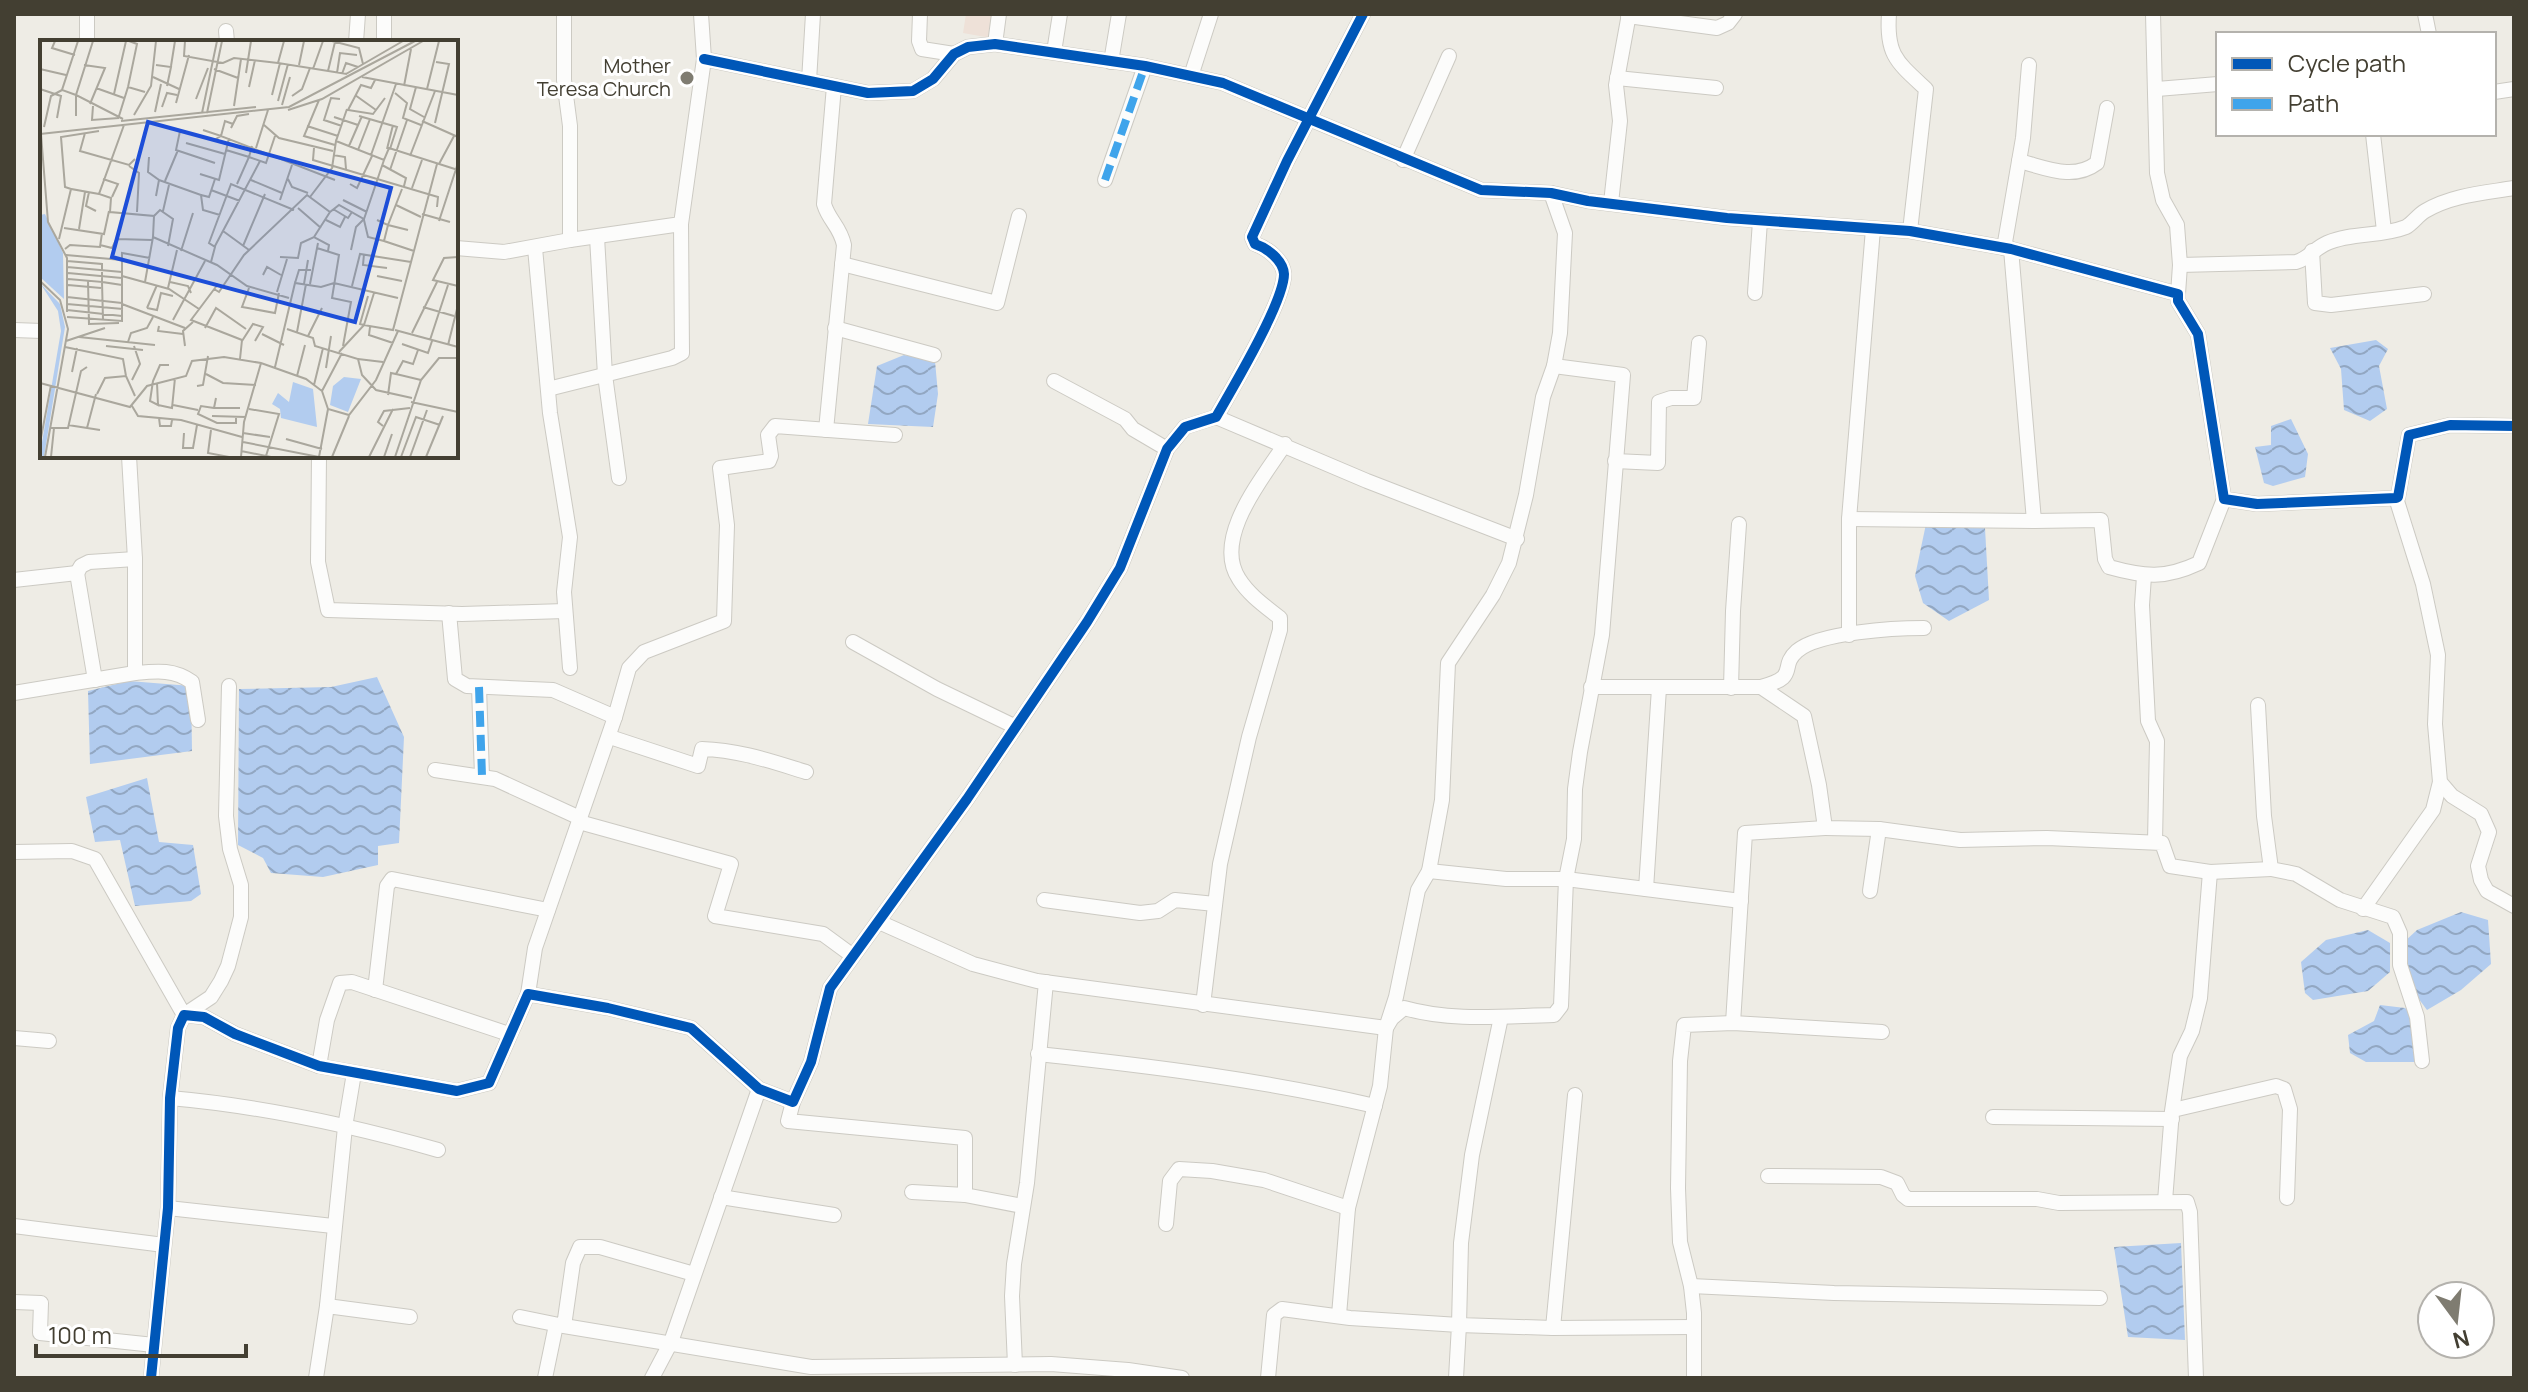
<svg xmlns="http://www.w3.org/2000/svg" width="2528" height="1392" viewBox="0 0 2528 1392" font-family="Manrope,sans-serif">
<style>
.medical{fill:#eee1d8}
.water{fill:url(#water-waves)}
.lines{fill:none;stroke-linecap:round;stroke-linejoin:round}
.minor-casing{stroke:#cccac3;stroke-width:16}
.minor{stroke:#fcfcfb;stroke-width:14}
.quiet{stroke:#3fa4eb;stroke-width:8;stroke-dasharray:16 8;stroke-linecap:butt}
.cycleway-casing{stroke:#fff;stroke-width:15}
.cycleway{stroke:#0057b8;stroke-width:10}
.poi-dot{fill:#7f7c71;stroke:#fff;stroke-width:3}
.labels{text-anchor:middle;stroke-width:6;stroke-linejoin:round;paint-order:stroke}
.poi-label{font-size:20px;fill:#433f32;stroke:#fff;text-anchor:end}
.inset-road{fill:none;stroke:#aaa79d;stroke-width:2}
.view{fill:#1d4ed8;fill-opacity:0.15;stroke:#1d4ed8;stroke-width:4}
.inset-edge{fill:none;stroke:#433f32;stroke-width:4}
</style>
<defs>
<pattern id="water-waves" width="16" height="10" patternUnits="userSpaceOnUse" patternTransform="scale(2)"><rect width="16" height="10" fill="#b2ccef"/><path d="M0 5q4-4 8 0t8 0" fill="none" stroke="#92a7c2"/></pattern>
</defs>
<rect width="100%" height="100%" fill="#eeece5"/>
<polygon class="medical" points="966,14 994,14 991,38 963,33"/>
<g class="water">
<polygon points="2376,340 2388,349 2379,366 2387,409 2370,421 2344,410 2341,369 2330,348"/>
<polygon points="904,355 935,361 938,394 933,427 868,424 877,366"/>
<polygon points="2291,419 2308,454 2305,477 2273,486 2264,483 2255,447 2271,445 2271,426"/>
<polygon points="1926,524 1985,528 1989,600 1949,621 1923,603 1915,576"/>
<polygon points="377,677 404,737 399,843 378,846 378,865 323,877 271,873 263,858 238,845 239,689 331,687"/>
<polygon points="129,681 191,686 192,751 90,764 88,691"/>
<polygon points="147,778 159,842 193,845 201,894 191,901 135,906 120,840 95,842 86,797"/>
<polygon points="2461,912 2488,920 2491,964 2461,990 2427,1010 2407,983 2404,942 2417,930"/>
<polygon points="2368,930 2390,943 2390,972 2368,991 2313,1000 2305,993 2301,962 2326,940"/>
<polygon points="2380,1005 2405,1008 2416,1018 2415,1062 2366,1062 2350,1053 2348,1035 2374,1021"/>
<polygon points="2181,1243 2185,1340 2128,1337 2114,1247"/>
</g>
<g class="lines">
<defs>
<g id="minor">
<polyline points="87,14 87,42"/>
<polyline points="564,14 564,80 570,126 570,240"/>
<polyline points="920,14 919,41 922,49 954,54"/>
<path d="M1889 14C1886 55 1897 62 1926 89L1910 231"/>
<polyline points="2153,14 2157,173 2163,200 2177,225 2180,265 2178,294"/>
<polyline points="2425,14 2429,34"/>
<polyline points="1628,16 1717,28 1728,23 1735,14"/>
<polyline points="226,31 227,42"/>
<polyline points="356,42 358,14"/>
<polyline points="384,42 384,14"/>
<polyline points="995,44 999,14"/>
<polyline points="1054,52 1060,14"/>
<polyline points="704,59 868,93 913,91 933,79 954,54 968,47 995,44 1145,66 1223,83 1481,190 1551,193 1588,201 1727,218 1910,231 2011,249 2178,294 2178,301 2198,334 2224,499 2257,504 2396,498 2398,497 2409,435 2450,425 2514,426"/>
<polyline points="1111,62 1119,14"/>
<polyline points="1191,76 1211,14"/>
<polyline points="1617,78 1716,88"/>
<polyline points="809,81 813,14"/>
<polyline points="2157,89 2218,84"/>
<polyline points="2494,92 2514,89"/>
<polyline points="2373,134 2384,231"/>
<polyline points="1403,160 1449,56"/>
<path d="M2019 161C2047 168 2073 181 2097 163L2107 108"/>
<polyline points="1105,180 1145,66"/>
<polyline points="1611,203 1620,121 1616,85 1629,14"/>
<polyline points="597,237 605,375 619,478"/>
<polyline points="456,248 504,252 570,240 681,224 704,59 701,14"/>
<polyline points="535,248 550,413 570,537 564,592 570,668"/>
<polyline points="2004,248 2023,138 2029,65"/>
<path d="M2011 249 2034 521 2101 520 2105 559 2109 567C2145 577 2165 579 2199 563L2224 499"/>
<polyline points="2312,251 2315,303 2331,305 2424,294"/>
<polyline points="842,264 997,303 1019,216"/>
<path d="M2180 265 2296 262C2308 259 2315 248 2327 243 2352 232 2381 237 2406 227 2413 223 2418 215 2425 211 2452 195 2484 193 2514 188"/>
<polyline points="1755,293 1760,221"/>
<polyline points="835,328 934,355"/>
<polyline points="14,330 42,331"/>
<polyline points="1054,381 1125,419 1133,429 1167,449"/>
<polyline points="548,389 672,358 682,353 681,224"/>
<polyline points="1216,417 1367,481 1517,539"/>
<path d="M826 430 844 245C840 226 829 221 824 204L834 86"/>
<polyline points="319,456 318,562 328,610 462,614 565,611"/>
<polyline points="1615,461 1658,463 1659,402 1671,398 1694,398 1699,343"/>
<polyline points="2396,498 2423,584 2438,655 2435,724 2440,782 2452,796 2481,814 2489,832 2478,866 2481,880 2487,891 2514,906"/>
<polyline points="1849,519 2034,521"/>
<polyline points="77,573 81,566 89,562 135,559"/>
<polyline points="2144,576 2142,605 2148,721 2157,741 2155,842"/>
<polyline points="14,580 77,573 95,680"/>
<polyline points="449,613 455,679 467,686 553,690 615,717 629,668 644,652 724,621 727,525 720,468 769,461 771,456 768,435 775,426 895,435"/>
<polyline points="1849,635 1849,519 1873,229"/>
<polyline points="853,642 937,689 1016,727"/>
<path d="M135 673C157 671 174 669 192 682L198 720"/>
<polyline points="479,687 482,776"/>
<polyline points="1591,687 1761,687 1804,716 1819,785 1825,828 1879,829 1960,840 2047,838 2162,843 2170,866 2210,872 2271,869"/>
<path d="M1761 687C1801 676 1778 668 1797 651 1819 632 1896 628 1924 628"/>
<polyline points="1731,688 1733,611 1739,524"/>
<polyline points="14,693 135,673 135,559 129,456"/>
<polyline points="2258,705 2264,816 2271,869 2296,874 2340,900 2393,917 2400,933 2400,965 2417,1017 2422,1061"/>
<path d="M610 737 698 766 702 749C739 750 770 761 806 772"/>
<polyline points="435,770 495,779 580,818"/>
<polyline points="579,822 731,864 715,916 823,934 853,956"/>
<polyline points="14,852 72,851 95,859 184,1015 211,997 221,981 228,966 241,917 241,885 230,849 226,816 229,686"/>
<polyline points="1429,871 1506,879 1566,879 1741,901"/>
<polyline points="1646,889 1659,688"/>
<polyline points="1870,891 1879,829"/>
<polyline points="1044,900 1140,913 1158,911 1175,900 1215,904"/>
<polyline points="2363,909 2433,810 2440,782"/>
<path d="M879 922 973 964 1037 981 1386 1028 1392 1018 1404 1008C1453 1022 1503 1016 1554 1015L1561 1006 1566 879 1574 839 1575 789 1580 752 1602 635 1623 375 1554 366 1560 333 1565 233 1551 193"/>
<polyline points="375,990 387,886 392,879 548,910"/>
<polyline points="528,994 535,948 615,717"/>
<path d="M1203 1005 1220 864 1249 737 1280 630V618C1265 606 1249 595 1239 579 1212 538 1263 478 1285 444"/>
<polyline points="1501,1017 1472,1155 1461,1243 1459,1325 1553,1328 1694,1327"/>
<polyline points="1733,1023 1745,833 1825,828"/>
<polyline points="14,1038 49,1041"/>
<path d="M1038 1054C1151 1066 1263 1080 1375 1106"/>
<polyline points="319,1066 327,1020 340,983 352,982 509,1034"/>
<path d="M170 1098C261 1106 350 1125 438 1150"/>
<polyline points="793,1102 788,1121 965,1138 965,1195 1022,1206"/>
<polyline points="2173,1110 2276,1086 2284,1089 2290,1109 2287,1198"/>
<polyline points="1993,1117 2172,1119"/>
<polyline points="1768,1176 1881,1177 1897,1183 1903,1195 1908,1199 2037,1199 2059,1203 2187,1202 2190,1212 2196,1378"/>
<polyline points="912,1192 965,1195"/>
<polyline points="721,1197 834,1215"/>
<polyline points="2165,1201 2172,1111 2180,1056 2192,1031 2200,998 2210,872"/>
<polyline points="168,1208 333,1226"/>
<polyline points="1166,1224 1170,1181 1179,1169 1212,1171 1264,1180 1348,1208"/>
<polyline points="14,1226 164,1245"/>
<polyline points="1691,1286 1834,1293 2100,1298"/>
<polyline points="14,1302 41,1303 40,1333 154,1345"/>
<polyline points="327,1306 345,1127 354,1073"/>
<polyline points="1339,1315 1348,1208 1380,1086 1386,1028 1396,997 1418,890 1429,871 1442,800 1448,663 1493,595 1509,563 1526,495 1543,397 1554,366"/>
<polyline points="520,1317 564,1326 573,1263 580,1247 600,1247 694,1274"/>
<polyline points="564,1326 811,1367 1051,1364 1128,1370 1182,1378"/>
<polyline points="1553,1328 1575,1095"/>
<polyline points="1015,1365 1012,1296 1014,1264 1027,1183 1046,982"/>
<path d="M151 1378 168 1208 170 1098 178 1028 184 1015 204 1017 235 1034 319 1066 457 1091 489 1083 528 994 608 1008 691 1028 759 1089 793 1102 811 1062 830 988 967 799 1087 622 1120 568 1167 449 1185 427 1216 417C1232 389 1284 302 1284 274 1283 260 1267 248 1255 244L1252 237 1287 161 1363 14"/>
<polyline points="316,1378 327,1306 410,1317"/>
<polyline points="545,1378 556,1325"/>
<polyline points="652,1378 671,1342 759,1089"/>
<polyline points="1268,1378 1274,1315 1282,1309 1350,1318 1459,1325 1456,1378"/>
<polyline points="1694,1378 1694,1313 1691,1286 1680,1242 1678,1188 1680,1061 1684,1025 1733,1023 1882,1032"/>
</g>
</defs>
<use href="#minor" class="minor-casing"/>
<use href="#minor" class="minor"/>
<g class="quiet">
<polyline points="1105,180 1145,66"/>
<polyline points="479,687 482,776"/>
</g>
<defs>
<g id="cycleway">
<polyline points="704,59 868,93 913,91 933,79 954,54 968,47 995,44 1145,66 1223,83 1481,190 1551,193 1588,201 1727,218 1910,231 2011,249 2178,294 2178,301 2198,334 2224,499 2257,504 2396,498 2398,497 2409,435 2450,425 2514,426"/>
<path d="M151 1378 168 1208 170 1098 178 1028 184 1015 204 1017 235 1034 319 1066 457 1091 489 1083 528 994 608 1008 691 1028 759 1089 793 1102 811 1062 830 988 967 799 1087 622 1120 568 1167 449 1185 427 1216 417C1232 389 1284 302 1284 274 1283 260 1267 248 1255 244L1252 237 1287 161 1363 14"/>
</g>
</defs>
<use href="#cycleway" class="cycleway-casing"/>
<use href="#cycleway" class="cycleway"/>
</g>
<circle class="poi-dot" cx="687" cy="78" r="8"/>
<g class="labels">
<g class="poi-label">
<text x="671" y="73">Mother<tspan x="671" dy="23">Teresa Church</tspan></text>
</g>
</g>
<g transform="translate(40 40)">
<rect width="418" height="418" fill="#eeece5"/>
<path d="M5 174 23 213 24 259 0 237V175ZM0 243 20 264 25 287 4 417 0 414 21 291 18 271ZM304 337 321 339 308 372 290 365 293 346ZM253 342 273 349 277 387 241 378 240 369 232 364 238 353 249 362Z" fill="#b2ccef"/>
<path class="inset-road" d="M15 1 12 8 35 15M53 1 36 55 83 79M145 1 144 16 183 23 194 18 238 23M244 1 238 23 307 34M292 1 319 8 323 24M44 25 65 28 50 64M116 25 131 27 127 46M259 25 264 1M131 26 135 1M0 29 26 35M174 29 198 38M273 29 283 1M288 31 295 2M206 33 211 1M297 33 300 13 317 15M302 34 306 23 318 27M306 34 363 1M113 37 139 49M322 37 418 55M335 40 331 48 321 45 308 70 333 74 345 58M364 46 371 9M88 47 97 4 89 1M209 47 215 20M376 47 370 69 384 77M56 48 84 58M0 49 21 56 17 78M387 49 399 1M355 53 367 63 363 78 381 85M74 54 86 1M232 55 240 23M315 55 336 70M252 56 262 49 270 28M156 59 168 28M300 59 291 58 284 80 302 86M279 60 264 96 295 105M238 61 248 24M136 63 149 15M242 65 250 37M53 66 52 80 79 78M194 66 201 19M122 67 127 53 137 55M248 70 282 59 383 1M115 72 121 44M162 73 177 1M167 73 182 1M94 75 111 46 116 1M36 76V55L22 50 38 1M79 76 88 47 105 52M319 76 357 87 350 109M294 77 318 85M81 81 216 67M382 81 418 97M395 83 409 24 396 22M84 85 59 154 71 158 70 172 114 176 113 197 177 225 207 246 249 258M224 85 239 98 293 111M267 86 298 96M4 87 11 56 22 50M191 88 197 76 209 74M163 90 181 96 185 81 193 84M45 93 40 111 89 125 95 119M0 94 249 67 375 1M1 94 8 182 27 218V272M296 101 307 69M146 103 185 114M212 106 209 117 226 123 235 96M309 106 322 76M216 108 228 70M274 108 273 120 398 157 397 167M347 109 353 85M186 110 209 117 197 144M318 110 330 79M293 115 305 117 306 129M331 115 356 44M370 116 395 51M109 117 108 132 119 140 116 156M175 123 136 110 140 91 174 100 181 96 295 140M399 124 414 96M342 125 366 138 364 146M89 126 99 133 97 172M350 130 367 80M160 134 179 140 189 98M63 139 78 144 72 157M248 139 252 147 268 153M119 140 161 155 163 170 180 175M211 140 242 153M125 141 138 110M310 144 317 148 332 116M372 148 382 120M31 149 25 147 21 97 59 91M362 149 348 185 368 190M171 150 200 161M49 152 46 166 56 171M161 155 169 157 175 139M270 157 292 128 296 101 344 120 349 108 418 130M240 160 252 125M303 160 327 172M356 165 381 177M258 168 281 188M293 169 308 178 312 172M123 171 129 145M382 174 410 182M114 176 120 170 133 179 128 206M286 180 300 187 305 177M324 180 328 197 344 201M337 180 348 185 344 201 374 211M399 181 418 123M24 188 64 194 69 171M39 189 45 152M183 191 209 210M274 197 290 172M19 199 31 149 59 154M77 199 112 200M60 205 72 208 78 196M175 206 220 121M203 206 225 154M277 208 299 215 292 258 311 262 303 306M25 209 30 205 60 207 62 193M311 210 316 187 324 179M141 211 153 173M324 214 323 225 347 228M26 215 82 220M240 217 258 218 261 203 274 197 289 205 288 211M418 217 404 218 393 240 418 246M27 221 62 224V242L28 239M171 222 175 207 169 203 191 144 254 170M27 227 82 232M28 233 82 238M223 235 227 227 241 235M82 236 129 249 159 269M337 236 362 241M0 241 20 260 28 289 5 417M48 241 49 284 79 283M105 242 113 197M130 242 148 246 151 253M255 243 259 230H271M178 244 151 280 202 300 200 319M264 244 268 220M270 244 278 203M28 245 61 248M312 246 320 214 371 222M128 248 137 210M174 249 179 252 204 215 267 155 290 172 299 165 324 179 344 120M237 252 247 219M27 257 82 263M27 264 83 269M82 264 145 288M383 267 414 276M107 268 117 270 121 253 133 256M107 268 117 245M208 268 235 273 239 253M208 268 202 267 209 248M27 270 82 276M27 277 82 281V213L110 218M63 280 62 242 82 245M133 280 165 221M324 285 334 253M324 285 320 284 328 256M119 286 118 291 143 294M330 287 329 295 353 303M165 288 176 268 206 289M247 289 273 298 275 306 318 319 322 335 336 350 372 358M355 290 418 307M257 292 266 244M372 293 397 242M222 294 244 305M268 296 282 268M39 297 115 305M390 300 408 245M26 301 65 288M202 301 213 284 223 287 215 301M88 302 91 293 107 288 113 277M362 304 388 313 392 301M408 305 418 265M66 306 103 310M145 306 143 291 153 282M25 307 83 319 86 336M299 312 324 285 353 290 397 124M318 319 343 322M235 327 255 243 281 247 294 243 358 258M286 328 291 296M32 332 37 308M166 334 183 343 216 345M356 334 381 340M257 336 265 305M92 340 100 324 94 306M0 343 90 367 107 346 146 336 152 321 184 317 221 323 266 339 282 351 288 369 309 375 336 340 358 291M117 343 118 365 110 361 113 341 120 325H129M274 345 283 308M157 346 163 345 168 316M282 351 302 313M57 354 65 338 86 336 95 356M348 355 351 333 356 334 363 321 373 324 378 310M176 358 174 368H200M371 362 418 372M118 365 132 368 135 338M133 365 158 370M92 366 98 376 141 380 202 397M174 368 161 366 158 374 177 383H196V376M209 369 239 374 226 416M172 376 206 377M119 378 120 386H131L132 380M28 385 60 390M343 386 338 382 344 371 370 368M11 388H28L41 331 47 327M47 388 56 354M171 390 168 413 189 417M144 393 143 408H153L157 385M203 393 230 397M246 399 282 409M203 402 279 417M0 403 11 345M201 411 231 417M11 417 14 388M201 417 204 382 221 323M279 417 288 369M292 417 309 376M329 417 353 369M344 417 352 394M355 417 381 340 399 318H418M361 417 376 377 400 385M370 417 387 370M386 417 403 376"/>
<path class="view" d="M108 82 351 148 315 282 72 217Z"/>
<rect width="418" height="418" class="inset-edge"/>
</g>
<rect width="2528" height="1392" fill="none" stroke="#433f32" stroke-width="32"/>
<rect x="2216" y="32" width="280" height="104" fill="#ffffff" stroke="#b4b2ad" stroke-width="2"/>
<rect x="2232" y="58" width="40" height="12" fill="#0057b8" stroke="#b4b2ad" stroke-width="2"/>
<text x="2288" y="72" font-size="24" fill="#433f32">Cycle path</text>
<rect x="2232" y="98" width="40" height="12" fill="#3fa4eb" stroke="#b4b2ad" stroke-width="2"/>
<text x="2288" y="112" font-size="24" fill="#433f32">Path</text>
<g transform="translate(2456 1320) rotate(165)"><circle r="38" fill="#ffffff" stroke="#b4b2ad" stroke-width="2"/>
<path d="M0-6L14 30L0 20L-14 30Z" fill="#7f7c71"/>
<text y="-12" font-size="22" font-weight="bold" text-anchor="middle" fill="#433f32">N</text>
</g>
<path d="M36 1344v12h210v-12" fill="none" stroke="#433f32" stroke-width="4"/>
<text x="48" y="1344" font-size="24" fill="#433f32" stroke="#ffffff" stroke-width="6" paint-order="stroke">100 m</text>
</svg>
